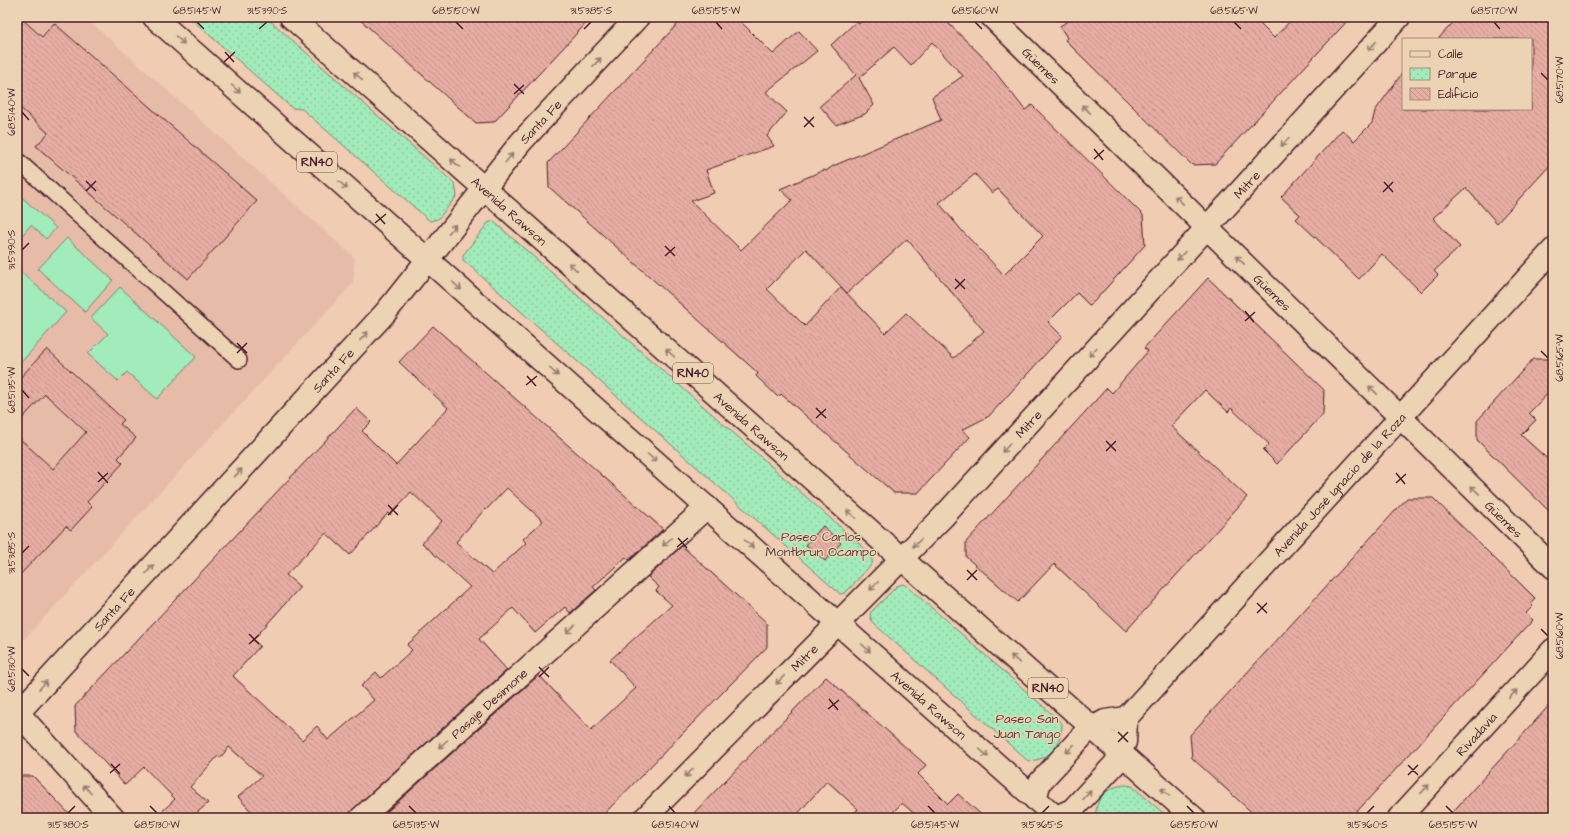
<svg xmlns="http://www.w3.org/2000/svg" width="1570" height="835" viewBox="0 0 1570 835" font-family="'Architects Daughter',sans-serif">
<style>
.built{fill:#e6bca9}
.grass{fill:#a2ebba;stroke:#768572}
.park{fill:url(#park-dots);stroke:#768572}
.building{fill:url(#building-back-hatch);stroke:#4a1f2b;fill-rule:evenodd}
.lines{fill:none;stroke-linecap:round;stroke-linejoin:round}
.service-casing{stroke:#4a1f2b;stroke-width:18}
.minor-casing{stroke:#4a1f2b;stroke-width:25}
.primary-casing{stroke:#4a1f2b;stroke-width:25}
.service{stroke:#ebd3b3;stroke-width:15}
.minor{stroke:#ebd3b3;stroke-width:22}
.primary{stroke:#ebd3b3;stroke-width:22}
.oneway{stroke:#9a796f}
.ticks{fill:none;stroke:#4a1f2b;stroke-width:1.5}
.labels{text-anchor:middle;stroke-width:3;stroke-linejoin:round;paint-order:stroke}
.shield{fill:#ebd3b3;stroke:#7a5554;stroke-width:1}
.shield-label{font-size:12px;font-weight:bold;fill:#4a1f2b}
.street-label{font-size:13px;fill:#4a1f2b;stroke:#ebd3b3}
.park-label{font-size:13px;fill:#573e40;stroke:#ebd3b3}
.neatline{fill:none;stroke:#4a1f2b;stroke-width:1.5}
.ticks-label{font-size:10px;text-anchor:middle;fill:#4a1f2b}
</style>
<defs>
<pattern id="park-dots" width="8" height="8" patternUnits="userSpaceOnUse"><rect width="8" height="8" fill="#a2ebba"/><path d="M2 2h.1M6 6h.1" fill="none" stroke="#8dc9a0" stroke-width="1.8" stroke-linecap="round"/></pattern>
<pattern id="building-back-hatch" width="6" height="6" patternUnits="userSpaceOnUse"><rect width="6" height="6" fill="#e6ada3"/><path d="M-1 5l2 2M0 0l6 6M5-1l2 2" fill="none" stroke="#c7948c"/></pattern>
</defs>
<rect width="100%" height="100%" fill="#efccb2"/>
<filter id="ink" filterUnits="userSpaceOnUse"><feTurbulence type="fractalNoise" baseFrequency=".025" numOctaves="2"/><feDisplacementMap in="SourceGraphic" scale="8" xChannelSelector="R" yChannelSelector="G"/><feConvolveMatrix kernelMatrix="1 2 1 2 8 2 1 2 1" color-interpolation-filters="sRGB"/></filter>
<g filter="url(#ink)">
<polygon class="built" points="17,17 85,17 355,258 353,283 17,647"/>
<g class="grass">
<polygon points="17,193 56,228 46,239 31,225 17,241"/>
<polygon points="67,238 113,280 85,312 38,269"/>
<polygon points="17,268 66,312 17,367"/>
<polygon points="120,287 196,357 157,399 127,372 118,381 88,354 108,334 91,318"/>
</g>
<g class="park">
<polygon points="189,17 266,17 455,184 457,196 438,219 430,221 302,109 292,108"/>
<polygon points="493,221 872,555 872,564 849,589 845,593 840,594 463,260 463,255 488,223"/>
<path d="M903 584 907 586 1062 723C1062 745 1051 760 1028 761L872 622 870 614 872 611 897 586Z"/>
<path d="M1126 785 1132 786 1169 818H1096C1094 799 1107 786 1126 785Z"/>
</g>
<g class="building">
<polygon points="17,17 20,17 42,37 54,23 257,201 188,279 36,146 48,133 17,105"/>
<polygon points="357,17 592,17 494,122 476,123"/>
<path d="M684 17H736L773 54 799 31 817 51 766 92 787 112 767 136 774 146 706 170 714 193 691 201 741 250 792 200 780 189 824 170 826 171 833 166 941 120 932 97 963 76 932 42 911 65 894 47 859 78 874 105 865 114 836 125 820 106 856 75 831 45 857 21 859 24 866 17H942L984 58 1025 110 1032 105 1143 215 1145 245 1090 306 1077 293 1048 322 1062 336 989 416 962 430 970 437 918 493H894L781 394 778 397 756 376 758 373 549 187 548 163ZM975 174 992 193 998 189 1043 236 1004 275 963 232 939 203ZM907 239 984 331 954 358 906 313 885 333 841 287 805 326 767 289 806 249 847 293Z"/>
<polygon points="1074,17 1253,17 1274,38 1294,17 1351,17 1215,164 1192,165 1065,40 1067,38 1060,26"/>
<polygon points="1458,17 1553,17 1553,162 1497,223 1466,188 1433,218 1460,247 1434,271 1438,275 1421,292 1382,254 1359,279 1296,219 1300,215 1281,197 1342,130 1354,141 1372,123 1375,111 1403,72 1403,109 1531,109 1531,39 1438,39"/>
<polygon points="1208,278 1324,390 1323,414 1277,464 1263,450 1269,444 1231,408 1228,412 1205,390 1171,426 1247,497 1126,631 1054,564 1018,602 966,557 966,542 1107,388 1112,393 1148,351 1144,348"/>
<path d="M433 326 663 529 629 560 626 557 593 587 596 590 570 613 565 607 535 633 513 608 479 639 507 670 353 809 349 818H257L238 797 262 776 229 747 220 758 218 756 190 787 208 803 191 818H155L175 799 144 767 125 785 76 731 75 706 356 408 371 422 362 431 396 465 448 408 399 362ZM507 488 543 521 523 539 526 543 492 574 456 542 485 509 486 510ZM411 492 442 521 422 543 470 587 407 645 412 650 381 678 376 672 361 686 374 700 328 740 317 726 302 740 233 676 260 646 253 640 300 587 286 575 326 533 350 555 388 513 390 515Z"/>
<polygon points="47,349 124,420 120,424 136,438 118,458 123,463 87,502 92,507 71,530 66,526 17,578 17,436 53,469 86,432 45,394 17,424 17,381"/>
<polygon points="1533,359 1553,359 1553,388 1529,413 1536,420 1521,435 1553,464 1553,515 1477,440 1477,421"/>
<polygon points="1407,498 1433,498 1535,598 1531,604 1533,606 1526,613 1533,620 1351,818 1258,818 1192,758 1190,735"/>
<polygon points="823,526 841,543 825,561 806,545"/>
<polygon points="682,546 767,623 767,647 600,818 380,818 539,675 591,730 636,688 610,660 672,605 656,591 659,587 648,577"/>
<polygon points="826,677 926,765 918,774 948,804 958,794 985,818 919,818 902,803 887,818 850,818 858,809 827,781 794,818 689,818"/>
<polygon points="1553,701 1553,818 1447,818 1527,730"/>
<polygon points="17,776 33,776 73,818 17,818"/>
</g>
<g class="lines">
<defs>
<polyline id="service" points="17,160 239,360"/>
<g id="minor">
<path id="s1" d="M992 17 1553 567"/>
<polyline points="18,713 113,818"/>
<path id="s2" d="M17 714 386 312 521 142 638 17"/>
<polyline points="1035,799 1040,782 1087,731 1105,721 1126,718"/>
<path id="s3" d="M1056 817 1072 810 1115 764 1125 742 1126 718 1553 250"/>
<path id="s4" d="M361 818 707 507"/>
<path id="s5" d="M645 818 942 518 1399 17"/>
<path id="s6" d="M1399 818 1553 650"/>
</g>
<g id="primary">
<path id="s7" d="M154 17 1057 818"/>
<path id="s8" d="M291 17 1194 818"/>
</g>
</defs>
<use href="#service" class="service-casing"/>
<use href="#minor" class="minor-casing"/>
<use href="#primary" class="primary-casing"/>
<use href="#service" class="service"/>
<use href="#minor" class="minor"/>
<use href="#primary" class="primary"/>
</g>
<defs><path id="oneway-shaft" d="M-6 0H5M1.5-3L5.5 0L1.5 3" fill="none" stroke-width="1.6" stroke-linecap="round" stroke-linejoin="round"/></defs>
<g class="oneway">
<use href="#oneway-shaft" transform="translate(180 40) rotate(42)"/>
<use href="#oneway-shaft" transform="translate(1372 46) rotate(132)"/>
<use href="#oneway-shaft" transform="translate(597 62) rotate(-47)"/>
<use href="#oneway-shaft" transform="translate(358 76) rotate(-138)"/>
<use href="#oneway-shaft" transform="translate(236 89) rotate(42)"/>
<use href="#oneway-shaft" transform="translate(1086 109) rotate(-136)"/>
<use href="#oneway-shaft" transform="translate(1285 142) rotate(132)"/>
<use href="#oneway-shaft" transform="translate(509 158) rotate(-51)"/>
<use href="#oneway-shaft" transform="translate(455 163) rotate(-139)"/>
<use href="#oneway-shaft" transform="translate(343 185) rotate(42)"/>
<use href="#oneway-shaft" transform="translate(1179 200) rotate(-136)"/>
<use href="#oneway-shaft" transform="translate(452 229) rotate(-52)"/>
<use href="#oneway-shaft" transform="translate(1181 256) rotate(132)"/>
<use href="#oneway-shaft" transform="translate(1240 260) rotate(-136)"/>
<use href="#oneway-shaft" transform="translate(573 267) rotate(-138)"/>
<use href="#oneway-shaft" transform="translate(457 286) rotate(42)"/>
<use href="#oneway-shaft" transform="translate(364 336) rotate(-47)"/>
<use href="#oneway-shaft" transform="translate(1093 352) rotate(132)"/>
<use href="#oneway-shaft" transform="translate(670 353) rotate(-138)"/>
<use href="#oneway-shaft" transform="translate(554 372) rotate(42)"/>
<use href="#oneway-shaft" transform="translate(1373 390) rotate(-136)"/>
<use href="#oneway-shaft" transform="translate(1006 448) rotate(132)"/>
<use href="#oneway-shaft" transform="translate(652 458) rotate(42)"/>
<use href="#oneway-shaft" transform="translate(238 473) rotate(-47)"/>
<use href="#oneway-shaft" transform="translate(1475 490) rotate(-136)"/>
<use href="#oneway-shaft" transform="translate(851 514) rotate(-138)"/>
<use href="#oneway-shaft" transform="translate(667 542) rotate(138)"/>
<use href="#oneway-shaft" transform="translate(917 543) rotate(135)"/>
<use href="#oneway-shaft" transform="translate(749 544) rotate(42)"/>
<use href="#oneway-shaft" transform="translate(150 569) rotate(-47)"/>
<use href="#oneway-shaft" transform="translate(874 586) rotate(135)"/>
<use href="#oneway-shaft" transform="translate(571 629) rotate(138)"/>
<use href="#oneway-shaft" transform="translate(866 648) rotate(42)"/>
<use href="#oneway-shaft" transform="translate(1015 659) rotate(-139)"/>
<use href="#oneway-shaft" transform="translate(780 680) rotate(134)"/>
<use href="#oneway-shaft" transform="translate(43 685) rotate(-48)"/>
<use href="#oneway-shaft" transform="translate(1513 694) rotate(-47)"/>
<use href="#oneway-shaft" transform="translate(443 744) rotate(138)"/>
<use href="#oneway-shaft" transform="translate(1070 749) rotate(133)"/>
<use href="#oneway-shaft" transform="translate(984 753) rotate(42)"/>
<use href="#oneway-shaft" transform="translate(689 773) rotate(134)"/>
<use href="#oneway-shaft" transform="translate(87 789) rotate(-132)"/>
<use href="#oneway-shaft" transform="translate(1425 789) rotate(-47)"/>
<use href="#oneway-shaft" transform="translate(1165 792) rotate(-138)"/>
<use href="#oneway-shaft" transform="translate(1087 795) rotate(-47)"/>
</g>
</g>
<path class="ticks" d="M197 22 204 29M456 22 463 29M716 22 722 29M975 22 982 29M1234 22 1241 29M1494 22 1500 29M259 29 267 22M584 29 591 22M225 52 234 62M224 62 235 52M1541 73 1548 80M514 84 524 94M514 94 524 85M22 112 29 120M804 117 814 127M804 127 814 117M1094 149 1103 160M1094 159 1104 150M86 181 96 191M1384 182 1393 192M86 191 96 181M1383 192 1393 182M376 214 385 224M375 223 386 214M665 246 675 256M22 250 29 243M665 256 675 247M955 279 965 289M955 289 965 279M1245 311 1254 322M1245 321 1255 312M237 343 247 353M1541 351 1548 358M237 353 247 343M527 376 536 386M526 385 537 376M22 390 29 398M816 408 826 418M816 418 826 409M1106 441 1116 451M1106 451 1116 441M98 472 108 483M1396 473 1405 484M98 482 108 473M1396 483 1406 474M388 505 398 515M388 515 398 505M678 538 687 548M677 547 688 538M22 553 29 546M967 570 977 580M967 580 977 570M1257 603 1267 613M1257 613 1267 603M1541 629 1548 636M249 634 259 644M249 644 259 635M539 667 549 677M22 669 29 676M539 677 549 667M829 699 838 710M828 709 839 700M1118 732 1128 742M1118 742 1128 732M111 764 120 774M1408 765 1418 775M110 773 120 764M1408 775 1418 765M150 806 157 813M409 806 416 813M669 806 675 813M928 806 935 813M1187 806 1194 813M1446 806 1453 813M68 813 75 806M1042 813 1049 806M1367 813 1374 806"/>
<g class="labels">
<g class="shield">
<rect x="297" y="152" width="40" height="20" rx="3"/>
<rect x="673" y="363" width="40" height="20" rx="3"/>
<rect x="1028" y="678" width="40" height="20" rx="3"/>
</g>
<g class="shield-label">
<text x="317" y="166">RN40</text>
<text x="693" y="377">RN40</text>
<text x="1048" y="692">RN40</text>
</g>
<g class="street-label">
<text dy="5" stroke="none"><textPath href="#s1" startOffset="69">Güemes</textPath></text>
<text dy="5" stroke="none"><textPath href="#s2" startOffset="791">Santa Fe</textPath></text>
<text dy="5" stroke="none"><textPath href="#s5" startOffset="874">Mitre</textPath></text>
<text dy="5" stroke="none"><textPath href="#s8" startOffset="292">Avenida Rawson</textPath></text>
<text dy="5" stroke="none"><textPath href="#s1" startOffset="393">Güemes</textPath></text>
<text dy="5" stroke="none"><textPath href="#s2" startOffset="467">Santa Fe</textPath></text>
<text dy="5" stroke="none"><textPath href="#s5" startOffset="550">Mitre</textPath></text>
<text dy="5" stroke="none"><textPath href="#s8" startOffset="616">Avenida Rawson</textPath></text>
<text dy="5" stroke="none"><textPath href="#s3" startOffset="445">Avenida José Ignacio de la Roza</textPath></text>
<text dy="5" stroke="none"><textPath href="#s1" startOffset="717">Güemes</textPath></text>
<text dy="5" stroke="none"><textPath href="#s2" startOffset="143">Santa Fe</textPath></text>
<text dy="5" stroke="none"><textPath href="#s5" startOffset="226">Mitre</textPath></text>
<text dy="5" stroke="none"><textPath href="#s4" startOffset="172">Pasaje Desimone</textPath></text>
<text dy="5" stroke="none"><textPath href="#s7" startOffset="1036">Avenida Rawson</textPath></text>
<text dy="5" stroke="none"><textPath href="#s6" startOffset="114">Rivadavia</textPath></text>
</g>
<g class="park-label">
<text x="821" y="541">Paseo Carlos<tspan x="821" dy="15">Montbrun Ocampo</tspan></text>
<text x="1027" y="723">Paseo San<tspan x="1027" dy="15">Juan Tango</tspan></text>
</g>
</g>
<rect width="1570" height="835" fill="none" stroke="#ebd3b3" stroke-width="44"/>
<rect x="1402" y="38" width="130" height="72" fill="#ebd3b3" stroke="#ab8b7d"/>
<rect x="1410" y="51" width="20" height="6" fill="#ebd3b3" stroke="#ab8b7d"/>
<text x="1438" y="58" font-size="12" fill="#4a1f2b">Calle</text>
<rect x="1410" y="68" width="20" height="12" fill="url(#park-dots)" stroke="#ab8b7d"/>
<text x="1438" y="78" font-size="12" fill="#4a1f2b">Parque</text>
<rect x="1410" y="88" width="20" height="12" fill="url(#building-back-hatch)" stroke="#ab8b7d"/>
<text x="1438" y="98" font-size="12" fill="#4a1f2b">Edificio</text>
<rect x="22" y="22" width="1526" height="791" class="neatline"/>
<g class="ticks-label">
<text x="197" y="14">68.5145°W</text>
<text x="267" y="14">31.5390°S</text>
<text x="456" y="14">68.5150°W</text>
<text x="591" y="14">31.5385°S</text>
<text x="716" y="14">68.5155°W</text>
<text x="975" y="14">68.5160°W</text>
<text x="1234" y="14">68.5165°W</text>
<text x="1494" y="14">68.5170°W</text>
<text transform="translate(1559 80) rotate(-90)" y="4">68.5170°W</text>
<text transform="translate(11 112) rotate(-90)" y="4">68.5140°W</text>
<text transform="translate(11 250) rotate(-90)" y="4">31.5390°S</text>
<text transform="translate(1559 358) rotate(-90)" y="4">68.5165°W</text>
<text transform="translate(11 390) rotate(-90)" y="4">68.5135°W</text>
<text transform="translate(11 553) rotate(-90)" y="4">31.5385°S</text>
<text transform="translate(1559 636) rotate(-90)" y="4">68.5160°W</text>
<text transform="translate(11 669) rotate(-90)" y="4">68.5130°W</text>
<text x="68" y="828">31.5380°S</text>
<text x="157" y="828">68.5130°W</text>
<text x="416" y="828">68.5135°W</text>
<text x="675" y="828">68.5140°W</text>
<text x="935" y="828">68.5145°W</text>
<text x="1042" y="828">31.5365°S</text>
<text x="1194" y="828">68.5150°W</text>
<text x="1367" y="828">31.5360°S</text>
<text x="1453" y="828">68.5155°W</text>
</g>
</svg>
